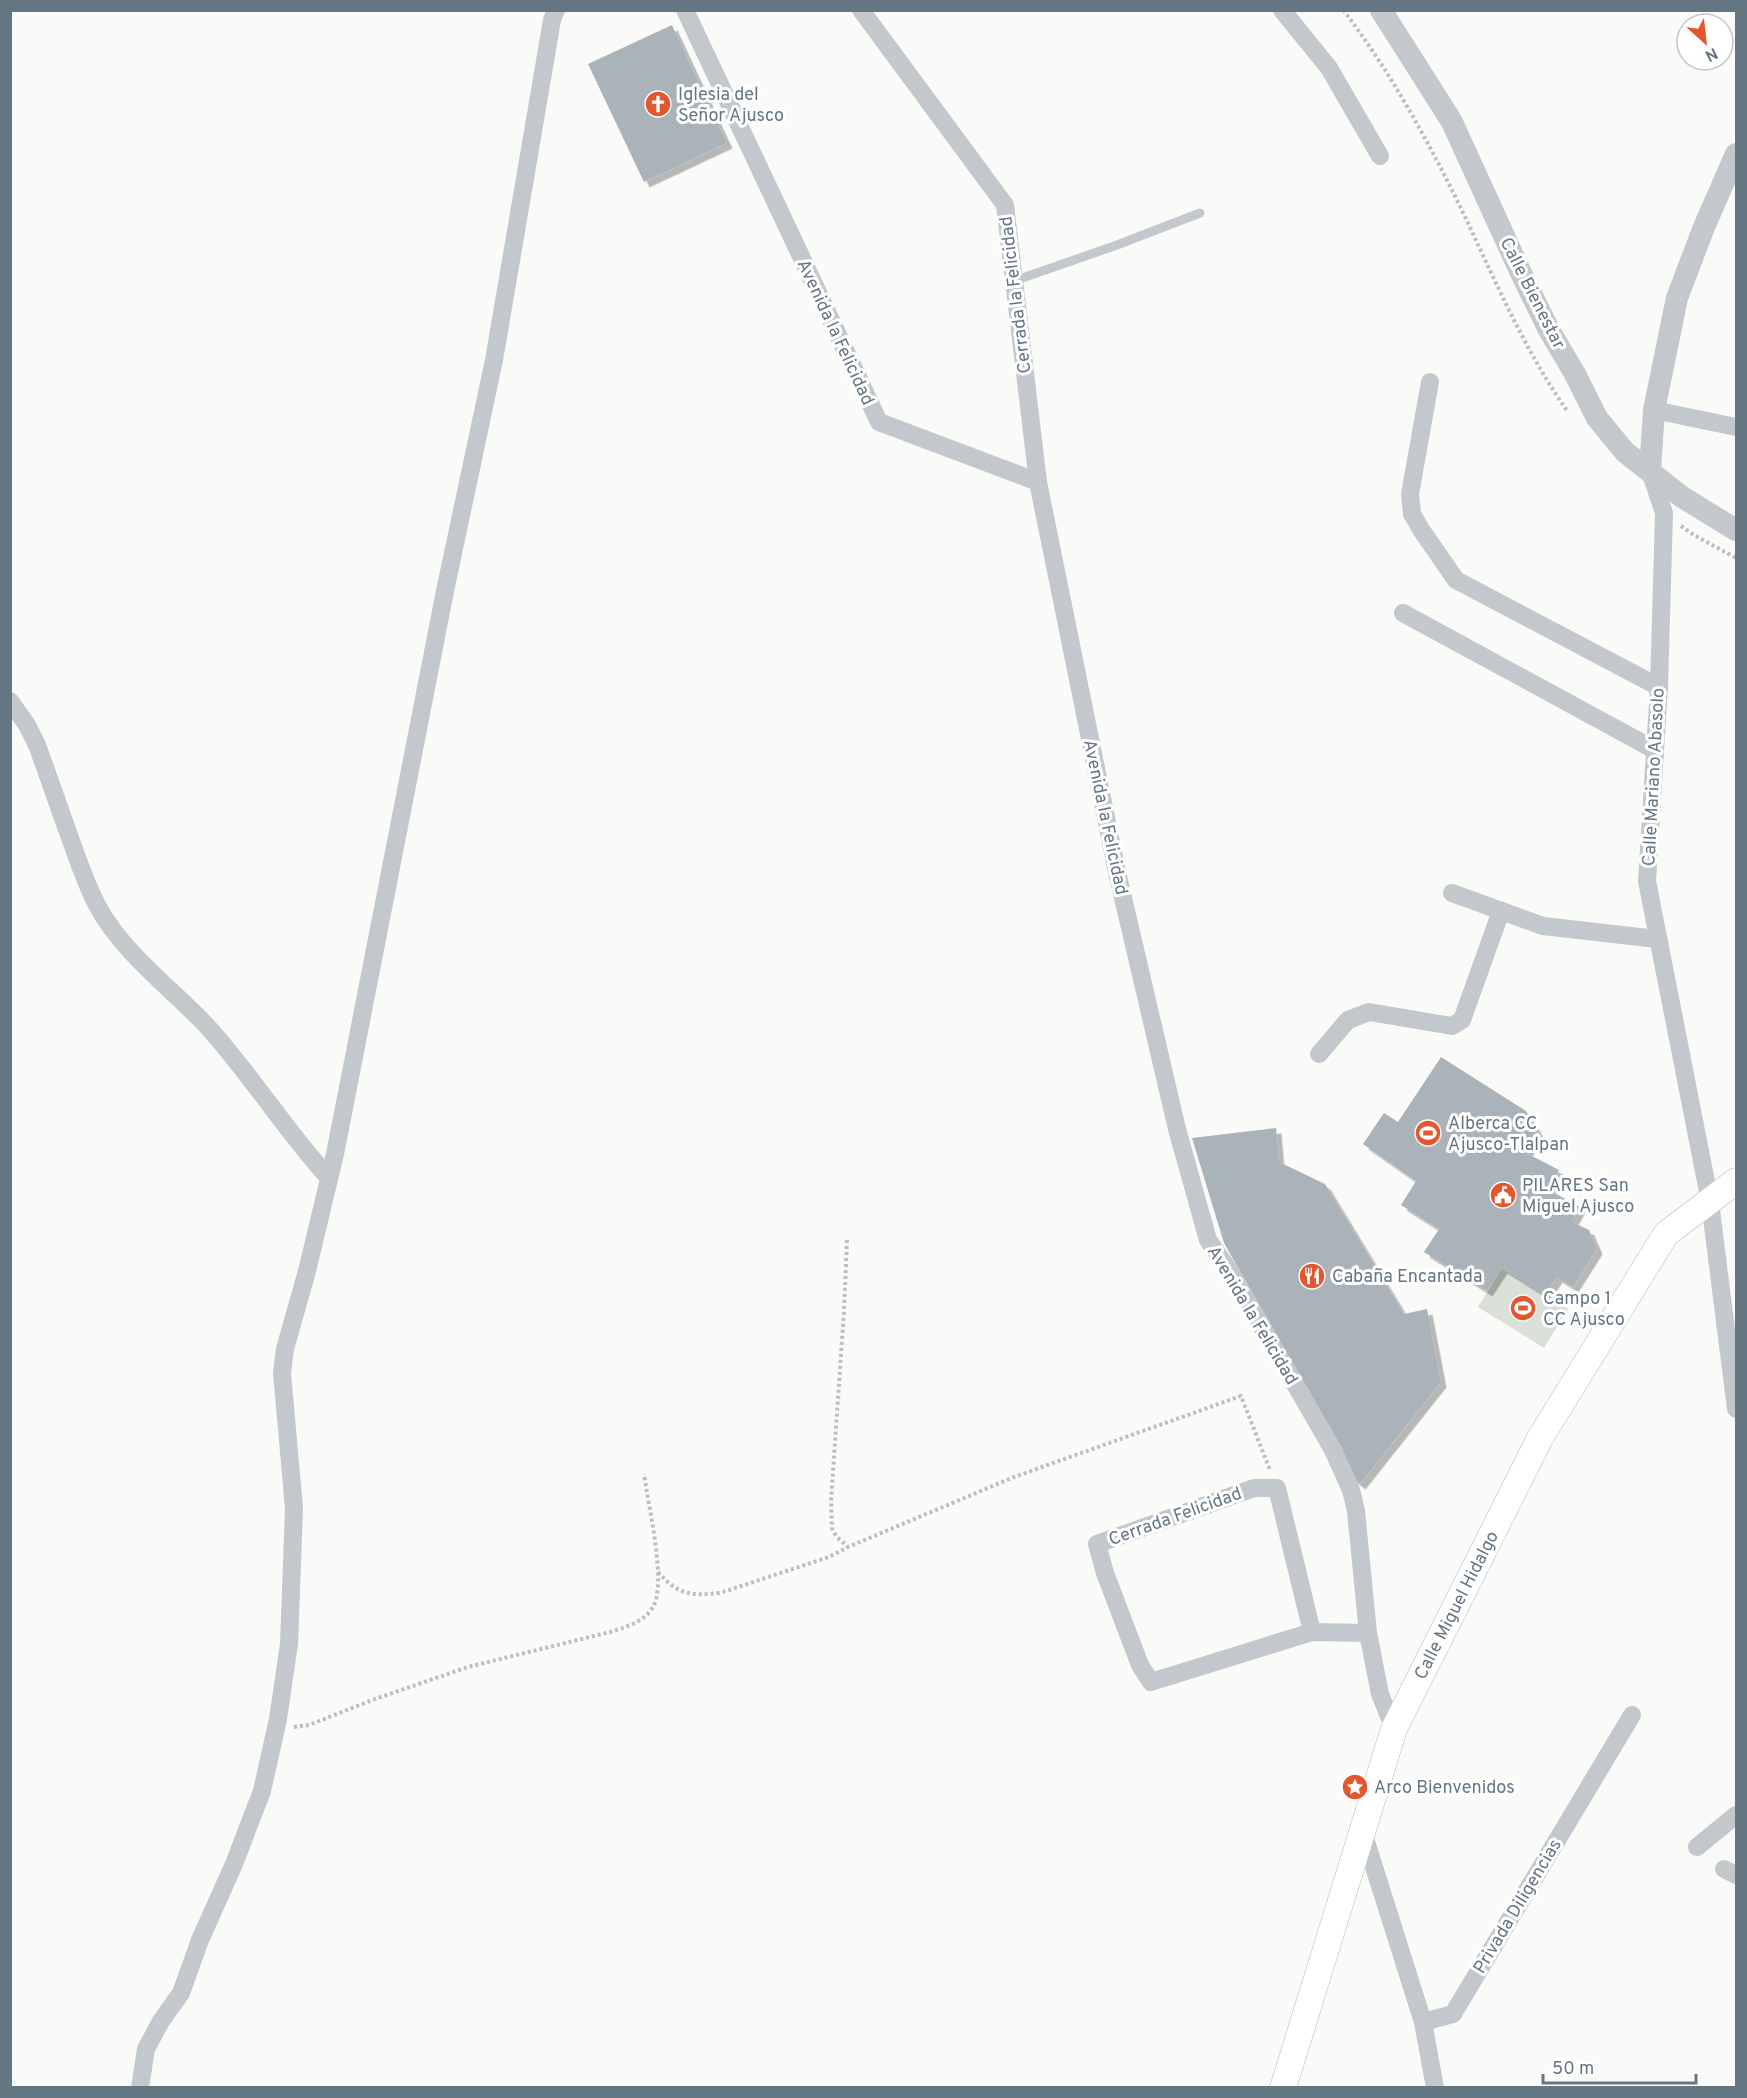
<svg xmlns="http://www.w3.org/2000/svg" width="1747" height="2098" viewBox="0 0 1747 2098" font-family="Overpass,sans-serif">
<style>
.green{fill:#dadfd7}
.building{fill:#aab3b9;filter:url(#shadow)}
.lines{fill:none;stroke-linecap:round;stroke-linejoin:round}
.secondary-casing{stroke:#b3babf;stroke-width:27}
.path{stroke:#bbbfc2;stroke-width:4;stroke-dasharray:3 3;stroke-linecap:butt}
.service{stroke:#c3c8cc;stroke-width:9}
.minor{stroke:#c3c8cc;stroke-width:18}
.tertiary{stroke:#c3c8cc;stroke-width:22}
.secondary{stroke:#fff;stroke-width:26}
.labels{text-anchor:middle;stroke-width:6;stroke-linejoin:round;paint-order:stroke}
.poi-label{font-size:18px;fill:#657683;stroke:#fff;text-anchor:start}
.street-label{font-size:18px;fill:#657683;stroke:#fff}
</style>
<defs>
<filter id="shadow"><feDropShadow dx="5.5" dy="5.5" stdDeviation="0" flood-color="#0004"/></filter>
</defs>
<rect width="100%" height="100%" fill="#fafaf8"/>
<polygon class="green" points="1502,1268 1568,1309 1544,1348 1478,1307"/>
<g class="building">
<polygon points="672,25 727,143 644,182 588,64"/>
<polygon points="1441,1057 1526,1111 1538,1132 1526,1153 1559,1170 1549,1190 1580,1207 1572,1222 1589,1230 1597,1249 1573,1287 1557,1277 1545,1295 1502,1268 1487,1291 1424,1252 1439,1229 1401,1205 1416,1181 1363,1144 1384,1113 1398,1122"/>
<polygon points="1276,1128 1279,1162 1325,1184 1404,1314 1427,1309 1441,1382 1360,1484 1346,1473 1343,1451 1224,1243 1192,1138"/>
</g>
<g class="lines">
<defs>
<polyline id="secondary" points="1283,2088 1394,1729 1540,1438 1666,1234 1736,1181"/>
</defs>
<use href="#secondary" class="secondary-casing"/>
<g class="path">
<path d="M1343 10C1385 64 1419 125 1450 186 1488 262 1519 343 1568 412"/>
<polyline points="1681,526 1694,535 1736,558"/>
<polyline points="847,1240 844,1311 831,1501 832,1528 836,1536 848,1547"/>
<path d="M658 1572C678 1595 691 1596 720 1593L829 1557 848 1547 1014 1477 1241 1396 1270 1470"/>
<path d="M294 1727 309 1725 375 1699 468 1667 610 1632C626 1627 644 1622 653 1607 667 1583 648 1504 644 1474"/>
</g>
<polyline class="service" points="1014,281 1117,245 1200,213"/>
<g class="minor">
<polyline points="685,10 879,422 1038,482"/>
<polyline points="861,10 1005,205 1038,482 1117,872 1177,1129 1208,1240 1231,1273 1333,1450 1351,1490 1356,1511 1368,1633 1380,1694 1394,1729"/>
<polyline points="1282,10 1329,68 1380,156"/>
<polyline points="1430,382 1410,494 1412,514 1422,531 1456,580 1659,687"/>
<polyline points="1654,410 1736,427"/>
<polyline points="1650,471 1664,513 1659,687 1647,881 1710,1202 1736,1409"/>
<polyline points="1403,613 1655,750"/>
<path d="M10 701 27 725 37 745C48 775 58 805 69 835 78 860 86 885 98 907 124 954 170 987 206 1025 250 1073 285 1130 329 1178"/>
<polyline points="1452,893 1543,926 1657,939"/>
<polyline points="1319,1054 1348,1020 1369,1012 1452,1026 1462,1020 1501,911"/>
<polyline points="1312,1632 1277,1488 1254,1488 1097,1544 1105,1573 1140,1665 1151,1682 1312,1632 1368,1633"/>
<polyline points="1363,1832 1423,2022 1435,2088"/>
<polyline points="1697,1847 1736,1815"/>
<polyline points="1724,1869 1736,1875"/>
<polyline points="1423,2022 1453,2014 1632,1715"/>
<polyline points="140,2088 146,2049 161,2021 181,1993 200,1940 234,1864 262,1791 278,1719 289,1644 294,1508 282,1373 285,1349 307,1271 335,1154 445,591 494,360 552,20 556,10"/>
</g>
<g class="tertiary">
<polyline points="1381,10 1452,122 1520,271 1549,330 1575,374 1597,418 1625,452 1682,497 1736,530"/>
<polyline points="1650,471 1654,410 1677,298 1704,227 1736,154"/>
</g>
<use href="#secondary" class="secondary"/>
</g>
<defs>
<symbol id="church-disc" viewBox="-11 -11 22 22"><circle r="9.5" fill="#e4572e" stroke="#fff"/><path d="M-1.2-6h2.4v3.5h3.3v2.4h-3.3V6h-2.4V-.1h-3.3v-2.4h3.3Z" fill="#fff"/></symbol>
<symbol id="stadium-disc" viewBox="-11 -11 22 22"><circle r="9.5" fill="#e4572e" stroke="#fff"/><path d="M0-5a6.5 5 0 1 0 0 10a6.5 5 0 1 0 0-10ZM-3.5-1.8h7v3.6h-7Z" fill="#fff"/></symbol>
<symbol id="civic-disc" viewBox="-11 -11 22 22"><circle r="9.5" fill="#e4572e" stroke="#fff"/><path d="M-.6-6.5H3V-4.5H.6V-3L4-1V1h2V6H-6V1h2V-1L-.6-3ZM-1.2 2.5V6h2.4V2.5Z" fill="#fff"/></symbol>
<symbol id="restaurant-disc" viewBox="-11 -11 22 22"><circle r="9.5" fill="#e4572e" stroke="#fff"/><path d="M-5-6h1v4h1v-4h1v4h1v-4h1v5L-1.5 .5V6h-2V.5L-5-1ZM5-6V6H3V1.5H1.5Q1.5-4 5-6Z" fill="#fff"/></symbol>
<symbol id="sight-disc" viewBox="-11 -11 22 22"><circle r="9.5" fill="#e4572e" stroke="#fff"/><path d="M0-6L1.8-2.2L6-1.7L2.9 1.2L3.7 5.4L0 3.3L-3.7 5.4L-2.9 1.2L-6-1.7L-1.8-2.2Z" fill="#fff"/></symbol>
</defs>
<g fill-rule="evenodd">
<use href="#church-disc" x="643" y="89" width="30" height="30"/>
<use href="#stadium-disc" x="1413" y="1118" width="30" height="30"/>
<use href="#civic-disc" x="1488" y="1180" width="30" height="30"/>
<use href="#restaurant-disc" x="1297" y="1261" width="30" height="30"/>
<use href="#stadium-disc" x="1508" y="1293" width="30" height="30"/>
<use href="#sight-disc" x="1340" y="1772" width="30" height="30"/>
</g>
<g class="labels">
<g class="poi-label">
<text x="678" y="100">Iglesia del<tspan x="678" dy="21">Señor Ajusco</tspan></text>
<text x="1448" y="1129">Alberca CC<tspan x="1448" dy="21">Ajusco-Tlalpan</tspan></text>
<text x="1522" y="1191">PILARES San<tspan x="1522" dy="21">Miguel Ajusco</tspan></text>
<text x="1332" y="1282">Cabaña Encantada</text>
<text x="1543" y="1304">Campo 1<tspan x="1543" dy="21">CC Ajusco</tspan></text>
<text x="1374" y="1793">Arco Bienvenidos</text>
</g>
<g class="street-label">
<text transform="translate(1533 293) rotate(63)" y="6">Calle Bienestar</text>
<text transform="translate(1015 295) rotate(-97)" y="6">Cerrada la Felicidad</text>
<text transform="translate(836 332) rotate(65)" y="6">Avenida la Felicidad</text>
<text transform="translate(1653 777) rotate(-87)" y="6">Calle Mariano Abasolo</text>
<text transform="translate(1106 817) rotate(78)" y="6">Avenida la Felicidad</text>
<text transform="translate(1253 1315) rotate(59)" y="6">Avenida la Felicidad</text>
<text transform="translate(1175 1516) rotate(-20)" y="6">Cerrada Felicidad</text>
<text transform="translate(1456 1605) rotate(-63)" y="6">Calle Miguel Hidalgo</text>
<text transform="translate(1517 1906) rotate(-59)" y="6">Privada Diligencias</text>
</g>
</g>
<rect width="1747" height="2098" fill="none" stroke="#657683" stroke-width="24"/>
<g transform="translate(1705 42) rotate(153)"><circle r="28" fill="#ffffff" stroke="#c1c8cd" stroke-width="1.5"/>
<path d="M0-4.5L10 22L0 15L-10 22Z" fill="#e4572e"/>
<text y="-9" font-size="16" font-weight="bold" text-anchor="middle" fill="#657683">N</text>
</g>
<path d="M1543 2074v9h153v-9" fill="none" stroke="#657683" stroke-width="3"/>
<text x="1552" y="2074" font-size="18" fill="#657683" stroke="#ffffff" stroke-width="4.5" paint-order="stroke">50 m</text>
</svg>
